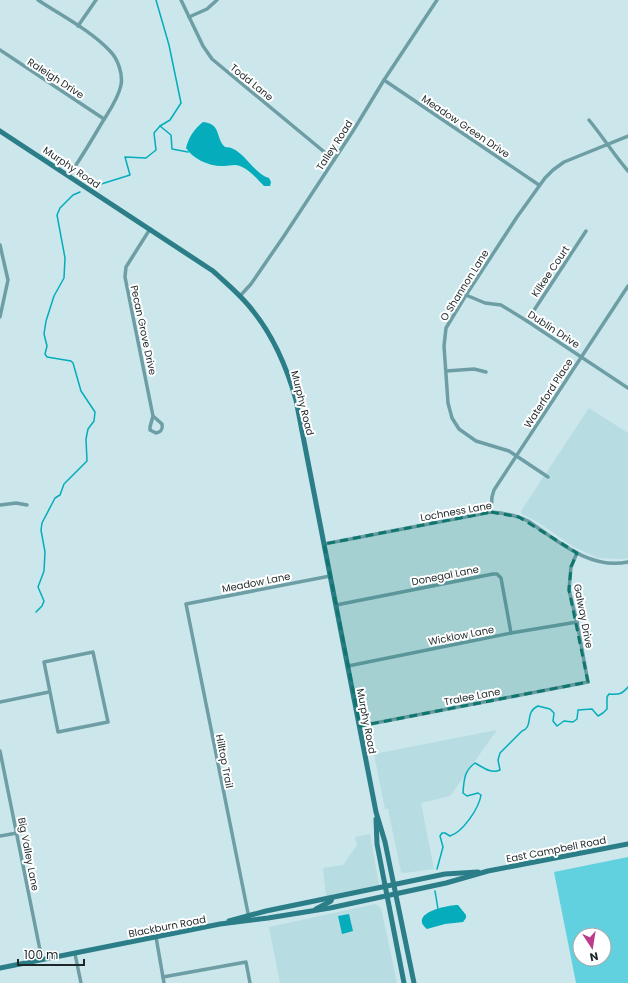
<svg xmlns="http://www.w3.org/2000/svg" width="628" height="983" viewBox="0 0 628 983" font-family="Poppins,sans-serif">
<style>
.built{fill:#b7dce2}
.green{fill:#61d0df;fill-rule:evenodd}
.water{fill:#04acbc}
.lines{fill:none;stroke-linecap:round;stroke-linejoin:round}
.stream{stroke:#04acbc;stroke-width:1.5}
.street{stroke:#6e9ea5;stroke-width:3.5}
.secondary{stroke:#2b7d88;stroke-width:5}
.marked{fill:#0f766e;fill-opacity:0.2;stroke:#0f766e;stroke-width:3;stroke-dasharray:8 5;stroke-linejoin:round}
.labels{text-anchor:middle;stroke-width:4;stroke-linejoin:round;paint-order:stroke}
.street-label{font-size:10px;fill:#1d2729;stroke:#fff}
</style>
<rect width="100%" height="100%" fill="#cbe7eb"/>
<g class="built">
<polygon points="589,408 628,433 628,558 620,559 598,558 574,547 536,521 522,514 521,511"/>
<polygon points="497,730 450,796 421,803 434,869 404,873 401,872 388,809 385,809 374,754"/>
<polygon points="370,834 379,885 326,897 323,868 343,865 357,845 355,837"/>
<polygon points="375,904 381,908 397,983 280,983 269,927"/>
</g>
<path class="green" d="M628 857V983H576L554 872ZM580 935H604V959H580Z"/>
<g class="water">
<path d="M203 122C222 124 215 138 225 147 243 147 252 173 269 178L271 182 270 186H264C257 179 249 169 240 166 234 164 230 166 224 166 210 167 193 159 186 148 189 137 194 129 203 122Z"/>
<path d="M458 905 466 915V918L463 922 445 924 427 929C408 913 448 905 458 905Z"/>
<polygon points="349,914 353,931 342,934 338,916"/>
</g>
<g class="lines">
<g class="stream">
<polyline points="156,0 169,45 181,103 170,120 160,126"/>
<polyline points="98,185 130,175 125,157 146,158 156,150 154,133 160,126 171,135 172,149 188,152"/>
<polyline points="36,612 42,606 44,601 38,587 44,571 45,552 41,530 42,523 55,498 60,495 64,484 87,461 86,439 88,429 94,421 95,412 81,391 73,363 71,361 47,357 45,354 47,346 44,334 46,321 54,296 64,278 65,258 57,215 60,208 73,195 80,192"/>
<path d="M437 869 443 847 440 836 442 833H445L450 836C463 832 479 808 481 795L478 793 467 796 463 793C464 780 464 771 475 763 484 768 491 774 500 770L498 760 500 753 522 731C534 727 524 712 538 706L550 709 554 713 553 721 557 726 564 721 573 722 577 719 578 710 592 709 598 716 603 713 607 709V697L609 694C619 695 622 694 628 687"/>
<polyline points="435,891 438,909"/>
</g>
<g class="street">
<path d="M38 0C62 16 90 30 110 51 118 59 123 74 121 85 118 100 107 114 100 126 90 143 80 160 69 175"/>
<polyline points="181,0 203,46 212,59 334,160"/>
<polyline points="189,17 207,9 217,0"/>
<polyline points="78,26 96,0"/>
<polyline points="0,50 104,119"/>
<polyline points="384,80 539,185"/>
<path d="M589 120C603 137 614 155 628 171"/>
<path d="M150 229 126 267 125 277 153 416 150 427V430L156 433C161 432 163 430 162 424L153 416"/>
<polyline points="0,245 8,280 0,317"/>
<polyline points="466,295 485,303 501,305 527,321 628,388"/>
<polyline points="240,296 251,284 284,236 353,131 384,80 437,0"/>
<polyline points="527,321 586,231"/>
<polyline points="446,371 474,369 486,372"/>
<polyline points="548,477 509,451 476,441 459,429 452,418 448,403 444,346 446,328 466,295 517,217 545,178 553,170 564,162 628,136"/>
<polyline points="0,505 16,503 27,505"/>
<polyline points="491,512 492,497 494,490 628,286"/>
<path d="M324 544 491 512C504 513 516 515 528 521 558 541 590 570 628 562"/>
<polyline points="336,605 493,574 497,574 501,578 511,633"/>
<polygon points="93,652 108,722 58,732 44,662"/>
<polyline points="348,666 511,633 577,622"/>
<polyline points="0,702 49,692"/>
<polyline points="360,726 588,682 577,622 569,590 571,567 577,553"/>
<polyline points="0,751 42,960"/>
<polyline points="0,836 17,833"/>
<polyline points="249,918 186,604 330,576"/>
<polyline points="156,937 164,983"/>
<polyline points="75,954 81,983"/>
<polyline points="163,977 246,962 250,983"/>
</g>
<g class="secondary">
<path d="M0 131 213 271C227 284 242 296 253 311 274 337 287 368 296 400L376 812 385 842 414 983"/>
<polyline points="376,819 377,844 404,983"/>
<polyline points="316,909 331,901 332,898"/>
<polyline points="229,921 266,911 445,874 478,872"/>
<polyline points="0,968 220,924 268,918 330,908 446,883 488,871 628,844"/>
</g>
</g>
<path class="marked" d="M491 512 519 517 577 553 571 567 569 590 588 682 360 726 324 544Z"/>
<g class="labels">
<g class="street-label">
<text transform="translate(56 78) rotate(33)" y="4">Raleigh Drive</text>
<text transform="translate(252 82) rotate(39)" y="4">Todd Lane</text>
<text transform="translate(466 126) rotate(34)" y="4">Meadow Green Drive</text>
<text transform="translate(334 145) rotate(-57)" y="4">Talley Road</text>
<text transform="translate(72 167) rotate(34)" y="4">Murphy Road</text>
<text transform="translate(550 271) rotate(-56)" y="4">Kilkee Court</text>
<text transform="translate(464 285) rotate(-58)" y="4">O Shannon Lane</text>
<text transform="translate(554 329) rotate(33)" y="4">Dublin Drive</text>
<text transform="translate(144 330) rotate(78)" y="4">Pecan Grove Drive</text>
<text transform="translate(548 393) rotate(-57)" y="4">Waterford Place</text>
<text transform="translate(303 403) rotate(76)" y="4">Murphy Road</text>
<text transform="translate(456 511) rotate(-10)" y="4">Lochness Lane</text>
<text transform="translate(445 575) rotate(-11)" y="4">Donegal Lane</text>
<text transform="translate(256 582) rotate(-11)" y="4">Meadow Lane</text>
<text transform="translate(584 616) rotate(79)" y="4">Galway Drive</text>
<text transform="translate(461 635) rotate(-11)" y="4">Wicklow Lane</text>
<text transform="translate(472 696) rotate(-11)" y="4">Tralee Lane</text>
<text transform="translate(367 721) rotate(79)" y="4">Murphy Road</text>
<text transform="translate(225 761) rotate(79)" y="4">Hilltop Trail</text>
<text transform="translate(556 849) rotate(-11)" y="4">East Campbell Road</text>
<text transform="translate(29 854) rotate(79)" y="4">Big Valley Lane</text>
<text transform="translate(167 926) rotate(-11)" y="4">Blackburn Road</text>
</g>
</g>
<g transform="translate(592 947) rotate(168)"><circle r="19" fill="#ffffff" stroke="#a5a9a9"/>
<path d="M0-3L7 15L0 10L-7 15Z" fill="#bb3c8a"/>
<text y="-6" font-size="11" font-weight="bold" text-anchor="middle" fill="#1d2729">N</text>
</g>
<path d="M18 959v6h66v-6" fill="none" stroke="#1d2729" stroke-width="2"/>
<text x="24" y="959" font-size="12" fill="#1d2729" stroke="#ffffff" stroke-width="3" paint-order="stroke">100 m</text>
</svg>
